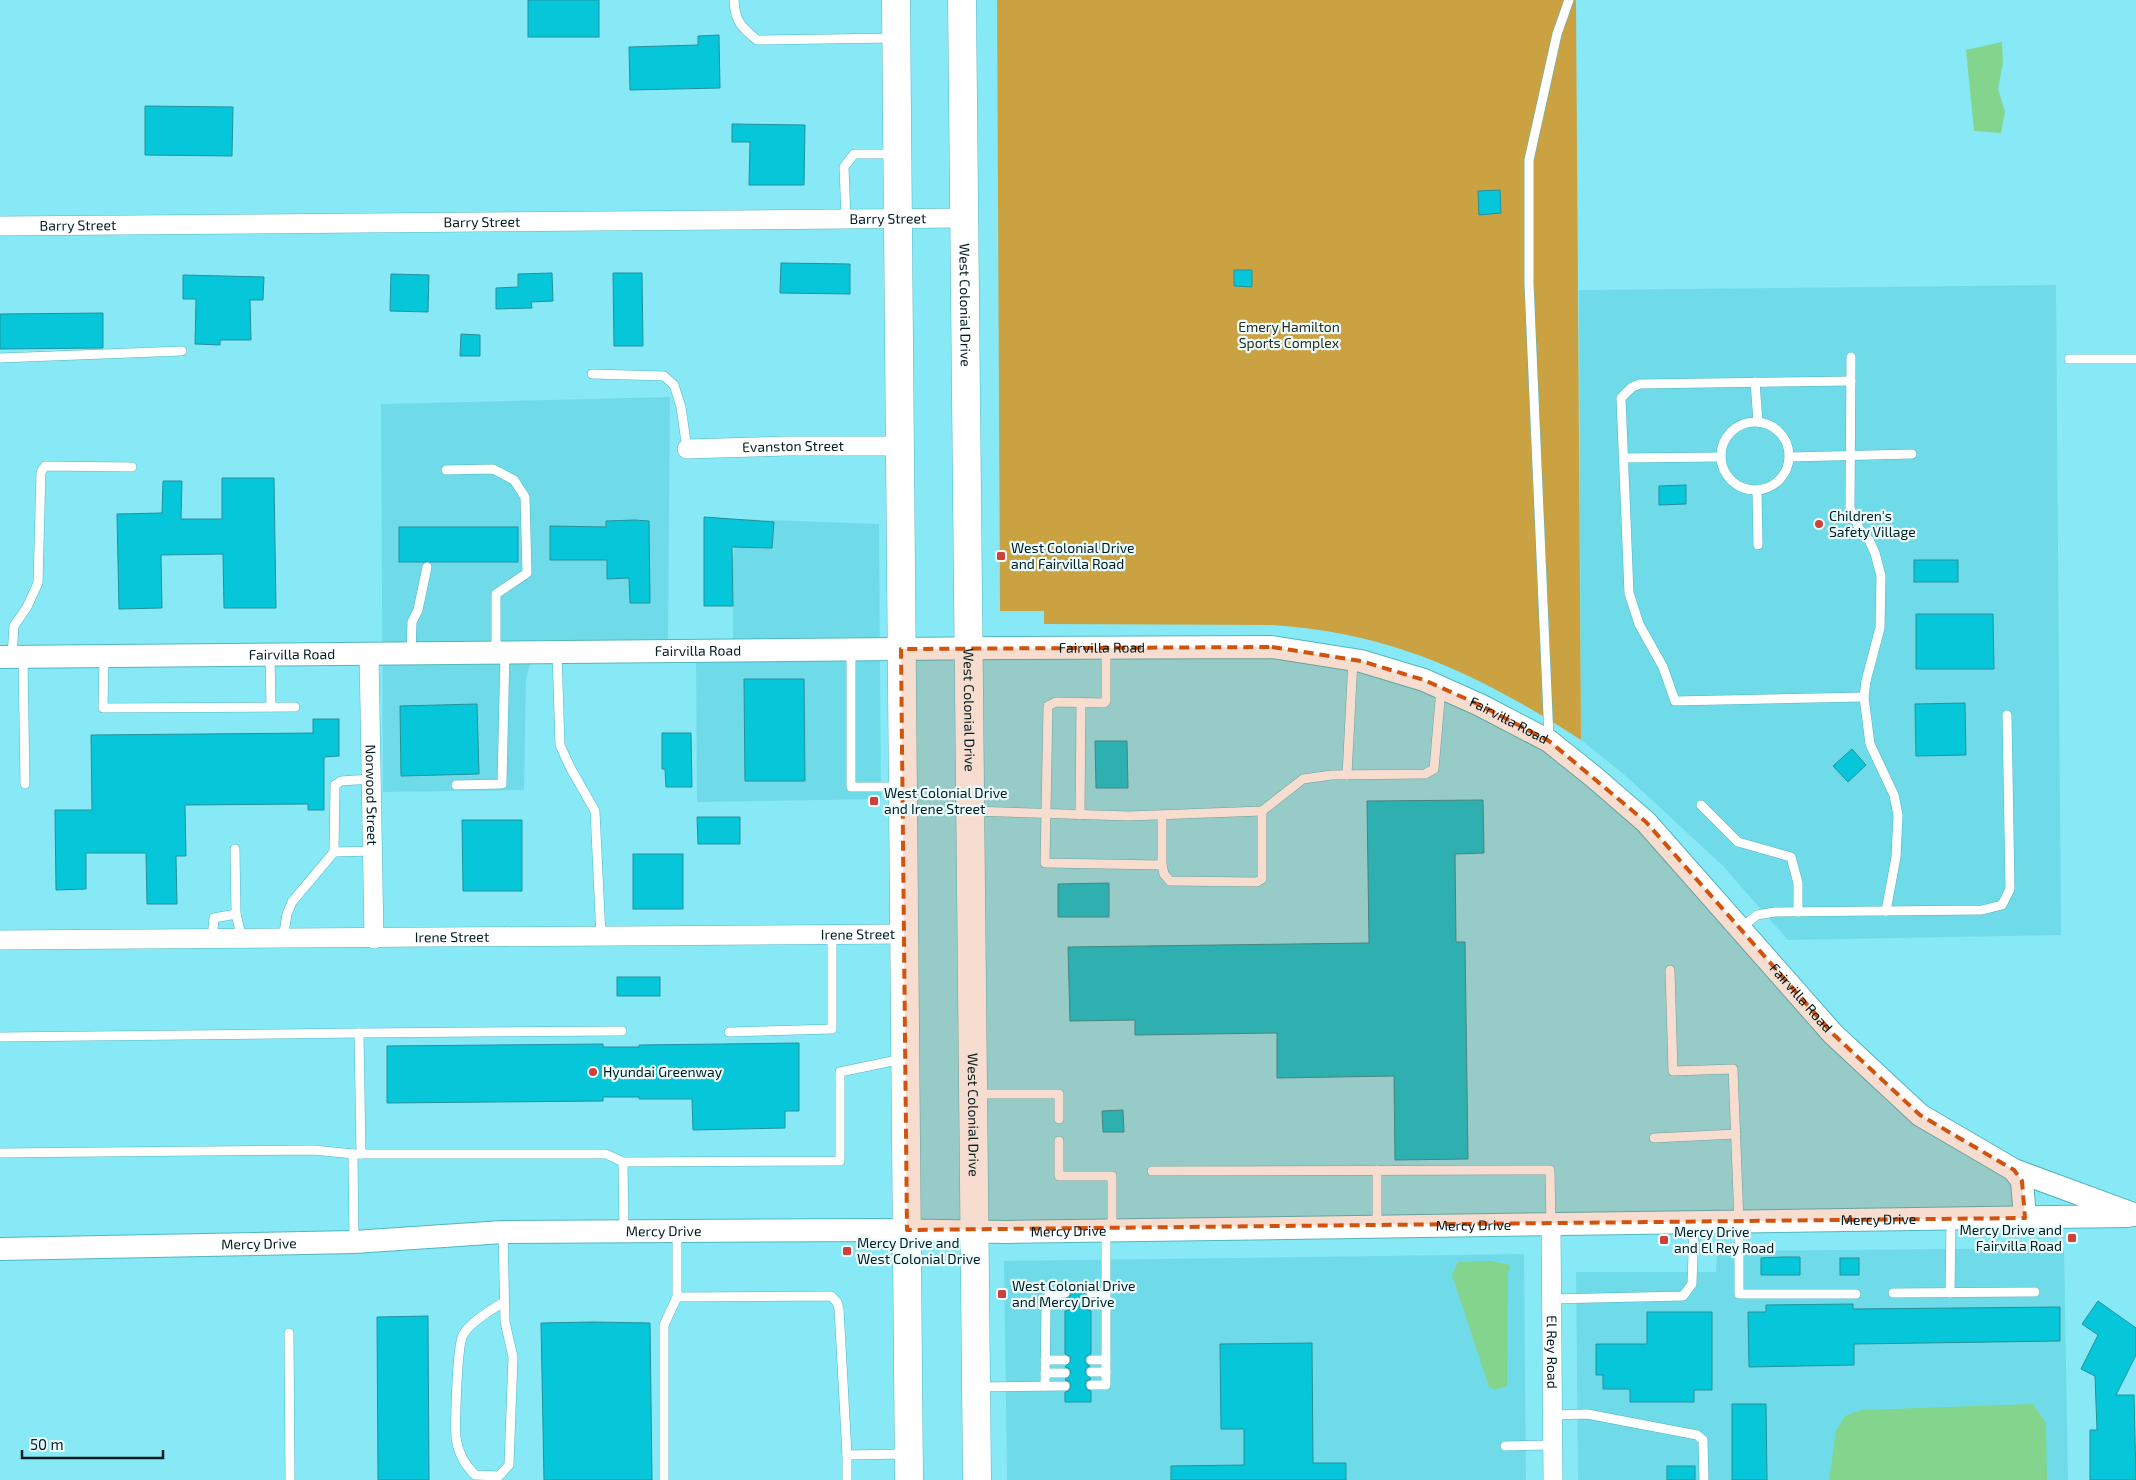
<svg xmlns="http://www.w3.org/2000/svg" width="2136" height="1480" viewBox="0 0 2136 1480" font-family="'Exo 2',sans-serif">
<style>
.built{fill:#6fdbe9}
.green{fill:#caa241}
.water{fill:#83d48c}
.building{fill:#06c7d9;stroke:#24909c}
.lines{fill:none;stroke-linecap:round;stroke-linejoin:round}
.service-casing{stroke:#52b5c1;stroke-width:10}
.minor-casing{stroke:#52b5c1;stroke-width:20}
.tertiary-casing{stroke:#52b5c1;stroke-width:24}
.trunk-casing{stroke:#52b5c1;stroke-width:29}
.service{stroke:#fff;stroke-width:9}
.minor{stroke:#fff;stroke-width:19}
.tertiary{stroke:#fff;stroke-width:22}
.trunk{stroke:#fff;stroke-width:28}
.marked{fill:#d1530e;fill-opacity:0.2;stroke:#d1530e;stroke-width:4;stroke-dasharray:10 6;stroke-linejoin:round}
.poi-dot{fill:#cf403b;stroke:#ebfcff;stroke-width:2}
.labels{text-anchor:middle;stroke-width:4.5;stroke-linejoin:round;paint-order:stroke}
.street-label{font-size:14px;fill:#001c1f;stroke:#ebfcff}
.park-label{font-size:14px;fill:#312917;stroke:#ebfcff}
.poi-label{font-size:14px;fill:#001c1f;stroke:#ebfcff;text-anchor:start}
</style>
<rect width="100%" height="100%" fill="#88e9f6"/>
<g class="built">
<polygon points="2056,285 2061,935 1788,940 1723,866 1627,777 1581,740 1579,290"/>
<polygon points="670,397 668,640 536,640 526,680 524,790 383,792 381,404"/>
<polygon points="739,519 879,524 881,799 697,802 696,660 733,659 733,557"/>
<polygon points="2064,1248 2068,1480 1578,1480 1576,1272 1716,1272 1717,1251"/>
<polygon points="1524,1254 1526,1480 1007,1480 1004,1261"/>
</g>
<path class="green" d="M997 0H1576L1581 740C1480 675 1394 633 1272 625L1044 624V611H1000Z"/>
<g class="water">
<polygon points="2002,42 2003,63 1998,89 2005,112 2001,133 1974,131 1966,50"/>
<polygon points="1489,1261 1508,1264 1510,1268 1508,1272 1507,1386 1495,1390 1489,1387 1452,1275 1458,1262"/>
<polygon points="2033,1404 2046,1423 2047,1480 1829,1480 1836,1431 1845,1416 1862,1410"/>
</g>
<g class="building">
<rect x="528" y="0" width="71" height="37"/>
<polygon points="719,35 720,88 630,90 629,47 698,45 698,36"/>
<polygon points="145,106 233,107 232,156 145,155"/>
<polygon points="732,124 805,125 804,185 749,185 750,142 732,142"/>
<polygon points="1500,190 1501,213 1479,215 1478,191"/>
<polygon points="781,263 850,264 850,294 780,293"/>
<polygon points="1234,270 1252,270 1252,287 1234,286"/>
<polygon points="552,273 553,301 531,302 532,308 496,309 496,288 518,287 518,274"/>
<polygon points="613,273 642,273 643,346 614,346"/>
<polygon points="391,274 429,275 428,312 390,311"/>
<polygon points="183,275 264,277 263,300 250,300 251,340 220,340 220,345 195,344 196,299 183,299"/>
<polygon points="103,313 103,348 0,349 0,314"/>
<polygon points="461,334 480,335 480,356 460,356"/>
<polygon points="222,478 274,478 276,608 224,608 223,554 161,555 162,608 119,609 117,514 162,513 163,481 182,481 181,519 222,519"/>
<polygon points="1686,485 1686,504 1659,505 1659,486"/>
<polygon points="704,517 774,522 772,548 732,547 733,606 704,606"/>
<polygon points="635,520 649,521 650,603 630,603 629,578 607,579 607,560 550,560 550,526 606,527 606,521"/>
<rect x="399" y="527" width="119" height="35"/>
<rect x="1914" y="560" width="44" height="22"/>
<polygon points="1916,614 1993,614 1994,669 1916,669"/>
<polygon points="744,679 804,679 805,781 745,781"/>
<polygon points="1965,703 1966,755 1916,756 1915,704"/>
<polygon points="477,704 479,774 401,776 400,706"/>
<polygon points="313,719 339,719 339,756 324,757 324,810 308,810 308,804 185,805 186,856 176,856 177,904 147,904 146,853 86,853 86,889 56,890 55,810 92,810 91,735 313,733"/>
<polygon points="662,733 691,733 692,787 666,787 665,769 662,769"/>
<polygon points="1095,741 1127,741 1128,788 1096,788"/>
<polygon points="1852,749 1866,765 1848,782 1833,766"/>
<polygon points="1483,800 1484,853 1455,854 1456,942 1465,942 1468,1159 1395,1160 1394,1076 1277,1078 1277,1033 1135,1035 1135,1020 1070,1021 1068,947 1369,943 1367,801"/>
<polygon points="697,817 740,817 740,844 698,844"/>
<polygon points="462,820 522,820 522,891 463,891"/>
<rect x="633" y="854" width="50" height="55"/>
<polygon points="1109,883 1109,917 1058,917 1058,884"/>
<rect x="617" y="977" width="43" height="19"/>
<polygon points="799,1043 799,1111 785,1111 785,1128 693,1130 692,1099 639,1099 639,1097 603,1097 603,1101 387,1103 387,1046 603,1044 603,1047 639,1047 639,1045"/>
<polygon points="1123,1110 1124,1132 1103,1132 1102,1111"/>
<polygon points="1782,1257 1800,1257 1800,1275 1761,1275 1761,1258"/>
<rect x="1840" y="1258" width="19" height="17"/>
<polygon points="1070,1290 1086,1290 1086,1296 1090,1299 1086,1301 1085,1305 1087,1310 1091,1311 1091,1354 1085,1357 1085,1363 1090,1366 1086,1368 1085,1372 1091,1379 1086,1381 1085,1385 1087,1390 1091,1391 1091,1402 1065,1402 1065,1392 1069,1391 1071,1386 1070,1382 1065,1380 1071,1373 1070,1369 1065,1367 1071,1360 1070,1356 1065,1354 1065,1311 1069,1310 1071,1305 1070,1301 1066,1299 1071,1295"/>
<polygon points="2098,1301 2136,1328 2136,1355 2116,1395 2134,1395 2136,1480 2090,1480 2090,1430 2097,1430 2095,1376 2081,1369 2098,1335 2082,1324"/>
<polygon points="1853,1304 1853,1309 2060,1307 2060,1341 1854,1344 1854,1365 1749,1367 1748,1312 1766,1312 1766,1305"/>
<polygon points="1647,1312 1712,1312 1712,1390 1694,1390 1694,1402 1630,1402 1630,1389 1603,1389 1603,1375 1596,1375 1596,1344 1647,1344"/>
<polygon points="428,1316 429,1480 378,1480 377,1317"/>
<polygon points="593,1322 650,1323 652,1480 544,1480 541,1323"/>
<polygon points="1312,1343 1313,1463 1346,1463 1346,1480 1171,1480 1171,1466 1244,1465 1244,1429 1221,1429 1220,1344"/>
<polygon points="1732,1404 1766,1404 1767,1480 1732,1480"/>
<rect x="1667" y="1466" width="28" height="14"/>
</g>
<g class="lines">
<defs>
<g id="service">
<path d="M734 0C735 21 741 27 757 40L893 38"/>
<polyline points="846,219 844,167 854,154 894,154"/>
<polyline points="1851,357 1850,508 1860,530 1869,540 1875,553 1881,576 1880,628 1866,681 1864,697 1870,744 1894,795 1898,815 1896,857 1886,911"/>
<polyline points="0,358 182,351"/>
<polyline points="2069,359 2136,359"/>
<polyline points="592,374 664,376 674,385 681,407 687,449"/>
<polyline points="1851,381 1640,384 1632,387 1621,398 1629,593 1639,624 1663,667 1675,701 1864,697"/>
<polyline points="1755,382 1758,422"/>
<circle cx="1755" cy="456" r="34"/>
<polyline points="1790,457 1912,454"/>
<polyline points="1624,458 1721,457"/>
<polyline points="446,470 493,469 514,480 525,497 527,573 496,594 496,652"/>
<polyline points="1757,491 1758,545"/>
<polyline points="1106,648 1106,701 1104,703 1056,702 1048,706 1045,863 1162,865 1162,816"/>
<polyline points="851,650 851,787 901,787"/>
<polyline points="557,652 560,745 570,767 595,811 601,937"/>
<polyline points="411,653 412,622 418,610 427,567"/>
<polyline points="270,655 271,707"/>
<polyline points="12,656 14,626 27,607 38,583 41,472 45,466 132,467"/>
<polyline points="23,657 25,784"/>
<polyline points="104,657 103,708 295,707"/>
<polyline points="1549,738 1529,284 1529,160 1557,34 1569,0"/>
<polyline points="1347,775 1353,660"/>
<polyline points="371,779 341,781 335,785 334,852 373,851"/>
<polyline points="456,785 502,784 505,652"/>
<polyline points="1701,805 1738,842 1791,857 1798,883 1798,912"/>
<polyline points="972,811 1129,816 1262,811 1303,779 1332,775 1425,774 1434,769 1441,689"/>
<polyline points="1080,815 1081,703"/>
<polyline points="235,849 236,914 242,939"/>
<polyline points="1162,865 1164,874 1170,881 1257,882 1262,879 1262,811"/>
<polyline points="1740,929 1757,915 1775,912 1982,910 2002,905 2010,889 2007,715"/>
<polyline points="283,939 287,914 292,902 334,852"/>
<polyline points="212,940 214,918 236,914"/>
<polyline points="1670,970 1673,1071 1733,1069 1739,1222 1739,1294 1856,1294"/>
<polyline points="729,1032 832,1029 832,935"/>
<polyline points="0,1037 359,1033"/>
<polyline points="976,1094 1059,1094 1059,1119"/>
<polyline points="1654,1138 1736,1134"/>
<polyline points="1059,1141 1059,1176 1112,1176 1112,1230"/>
<polyline points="0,1153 314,1150 353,1154 606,1154 623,1162"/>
<polyline points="353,1154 354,1241"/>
<polyline points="361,1154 359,1033 622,1031"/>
<polyline points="1377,1170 1377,1226"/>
<polyline points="1152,1171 1550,1170 1551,1224"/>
<polyline points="624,1231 623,1162 840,1161 840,1072 902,1059"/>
<path d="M503 1232 505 1322 513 1357 509 1465 499 1476 475 1475C465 1465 458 1452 456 1438 455 1423 457 1346 463 1335 470 1322 492 1309 504 1302"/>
<polyline points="1091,1293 1106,1292"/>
<polyline points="1893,1293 2035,1292"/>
<polyline points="1950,1293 1951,1219"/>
<polyline points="677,1297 831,1296 837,1302 839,1309 847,1455 906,1454"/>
<polyline points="1551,1299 1683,1296 1692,1284 1694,1223"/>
<polyline points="1046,1305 1065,1305"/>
<polyline points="1091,1305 1106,1305"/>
<polyline points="289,1333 290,1480"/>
<polyline points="1045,1360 1065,1360"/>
<polyline points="1091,1360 1106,1360"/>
<polyline points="1091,1372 1106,1372"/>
<polyline points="1045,1373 1065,1373"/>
<polyline points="1091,1385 1106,1385 1106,1230"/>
<polyline points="1045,1386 1046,1305 1049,1294 1065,1293"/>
<polyline points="979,1387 1065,1386"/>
<polyline points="1553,1415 1587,1414 1697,1435 1703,1440 1704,1480"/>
<polyline points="1505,1446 1552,1445"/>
<polyline points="847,1455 847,1480"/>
<polyline points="664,1480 664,1325 677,1297 677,1231"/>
</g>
<g id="minor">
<path id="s1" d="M0 226 964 218"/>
<path id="s2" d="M687 449 787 446H899"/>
<path id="s3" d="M369 653 374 939"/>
<path id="s4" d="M0 940 905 934"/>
<path id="s5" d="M1551 1224 1553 1480"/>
</g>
<g id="tertiary">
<path id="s6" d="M0 657 1002 648 1272 647 1361 661 1424 680 1480 705 1549 741 1594 777 1646 822 1833 1034 1920 1115 2014 1170 2136 1215"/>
<polyline points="2014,1170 2022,1181 2025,1218"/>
<path id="s7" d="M0 1249 354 1242 503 1232 878 1230 1007 1232 2128 1216"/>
</g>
<g id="trunk">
<polyline points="896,0 909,1480"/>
<path id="s8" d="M962 0 977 1480"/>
</g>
</defs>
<use href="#service" class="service-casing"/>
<use href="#minor" class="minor-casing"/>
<use href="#tertiary" class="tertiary-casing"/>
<use href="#trunk" class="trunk-casing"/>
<use href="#service" class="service"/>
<use href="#minor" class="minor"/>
<use href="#tertiary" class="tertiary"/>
<use href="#trunk" class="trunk"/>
</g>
<path class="marked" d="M1272 647 1361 661 1424 680 1480 705 1549 741 1646 822 1833 1034 1920 1115 2014 1170 2022 1181 2025 1218 907 1230 901 649Z"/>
<g class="poi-dot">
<circle cx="1819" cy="524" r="5"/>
<rect x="996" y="551" width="10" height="10" rx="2.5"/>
<rect x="869" y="796" width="10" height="10" rx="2.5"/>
<circle cx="593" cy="1072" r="5"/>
<rect x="2067" y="1233" width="10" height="10" rx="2.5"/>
<rect x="1659" y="1235" width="10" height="10" rx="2.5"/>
<rect x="842" y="1246" width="10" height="10" rx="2.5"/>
<rect x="997" y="1289" width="10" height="10" rx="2.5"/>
</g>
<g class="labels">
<g class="street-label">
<text dy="5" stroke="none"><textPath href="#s1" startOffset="888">Barry Street</textPath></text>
<text dy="5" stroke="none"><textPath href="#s1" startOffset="482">Barry Street</textPath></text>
<text dy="5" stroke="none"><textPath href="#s1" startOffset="78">Barry Street</textPath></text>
<text dy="5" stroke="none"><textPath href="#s8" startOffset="305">West Colonial Drive</textPath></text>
<text dy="5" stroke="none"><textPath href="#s2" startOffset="106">Evanston Street</textPath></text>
<text dy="5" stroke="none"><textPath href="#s6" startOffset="1102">Fairvilla Road</textPath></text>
<text dy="5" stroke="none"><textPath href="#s6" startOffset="698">Fairvilla Road</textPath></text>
<text dy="5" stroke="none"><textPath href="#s6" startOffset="292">Fairvilla Road</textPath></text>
<text dy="5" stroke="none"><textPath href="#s8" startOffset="710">West Colonial Drive</textPath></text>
<text dy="5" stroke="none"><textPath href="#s6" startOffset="1522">Fairvilla Road</textPath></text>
<text dy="5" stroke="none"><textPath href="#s3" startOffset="142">Norwood Street</textPath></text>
<text dy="5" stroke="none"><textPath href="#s4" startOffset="858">Irene Street</textPath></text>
<text dy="5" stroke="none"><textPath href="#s4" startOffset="452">Irene Street</textPath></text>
<text dy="5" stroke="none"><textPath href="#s6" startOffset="1928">Fairvilla Road</textPath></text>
<text dy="5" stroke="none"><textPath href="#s8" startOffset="1115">West Colonial Drive</textPath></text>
<text dy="5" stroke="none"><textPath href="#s7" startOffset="1879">Mercy Drive</textPath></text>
<text dy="5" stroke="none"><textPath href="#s7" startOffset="1474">Mercy Drive</textPath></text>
<text dy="5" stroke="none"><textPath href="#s7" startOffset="664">Mercy Drive</textPath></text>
<text dy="5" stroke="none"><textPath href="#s7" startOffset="1069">Mercy Drive</textPath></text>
<text dy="5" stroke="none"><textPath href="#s7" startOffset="259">Mercy Drive</textPath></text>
<text dy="5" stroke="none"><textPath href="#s5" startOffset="128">El Rey Road</textPath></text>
</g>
<g class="park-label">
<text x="1289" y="332">Emery Hamilton<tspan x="1289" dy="16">Sports Complex</tspan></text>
</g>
<g class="poi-label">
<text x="1829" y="521">Children's<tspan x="1829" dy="16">Safety Village</tspan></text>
<text x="1011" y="553">West Colonial Drive<tspan x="1011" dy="16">and Fairvilla Road</tspan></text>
<text x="884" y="798">West Colonial Drive<tspan x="884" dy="16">and Irene Street</tspan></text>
<text x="603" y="1077">Hyundai Greenway</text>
<text x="2062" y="1235" text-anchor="end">Mercy Drive and<tspan x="2062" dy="16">Fairvilla Road</tspan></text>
<text x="1674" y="1237">Mercy Drive<tspan x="1674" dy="16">and El Rey Road</tspan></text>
<text x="857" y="1248">Mercy Drive and<tspan x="857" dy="16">West Colonial Drive</tspan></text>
<text x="1012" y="1291">West Colonial Drive<tspan x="1012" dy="16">and Mercy Drive</tspan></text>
</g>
</g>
<path d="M22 1450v8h141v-8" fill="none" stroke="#001c1f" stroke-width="2.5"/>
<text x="30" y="1450" font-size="15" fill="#001c1f" stroke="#ebfcff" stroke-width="4" paint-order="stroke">50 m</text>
</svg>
